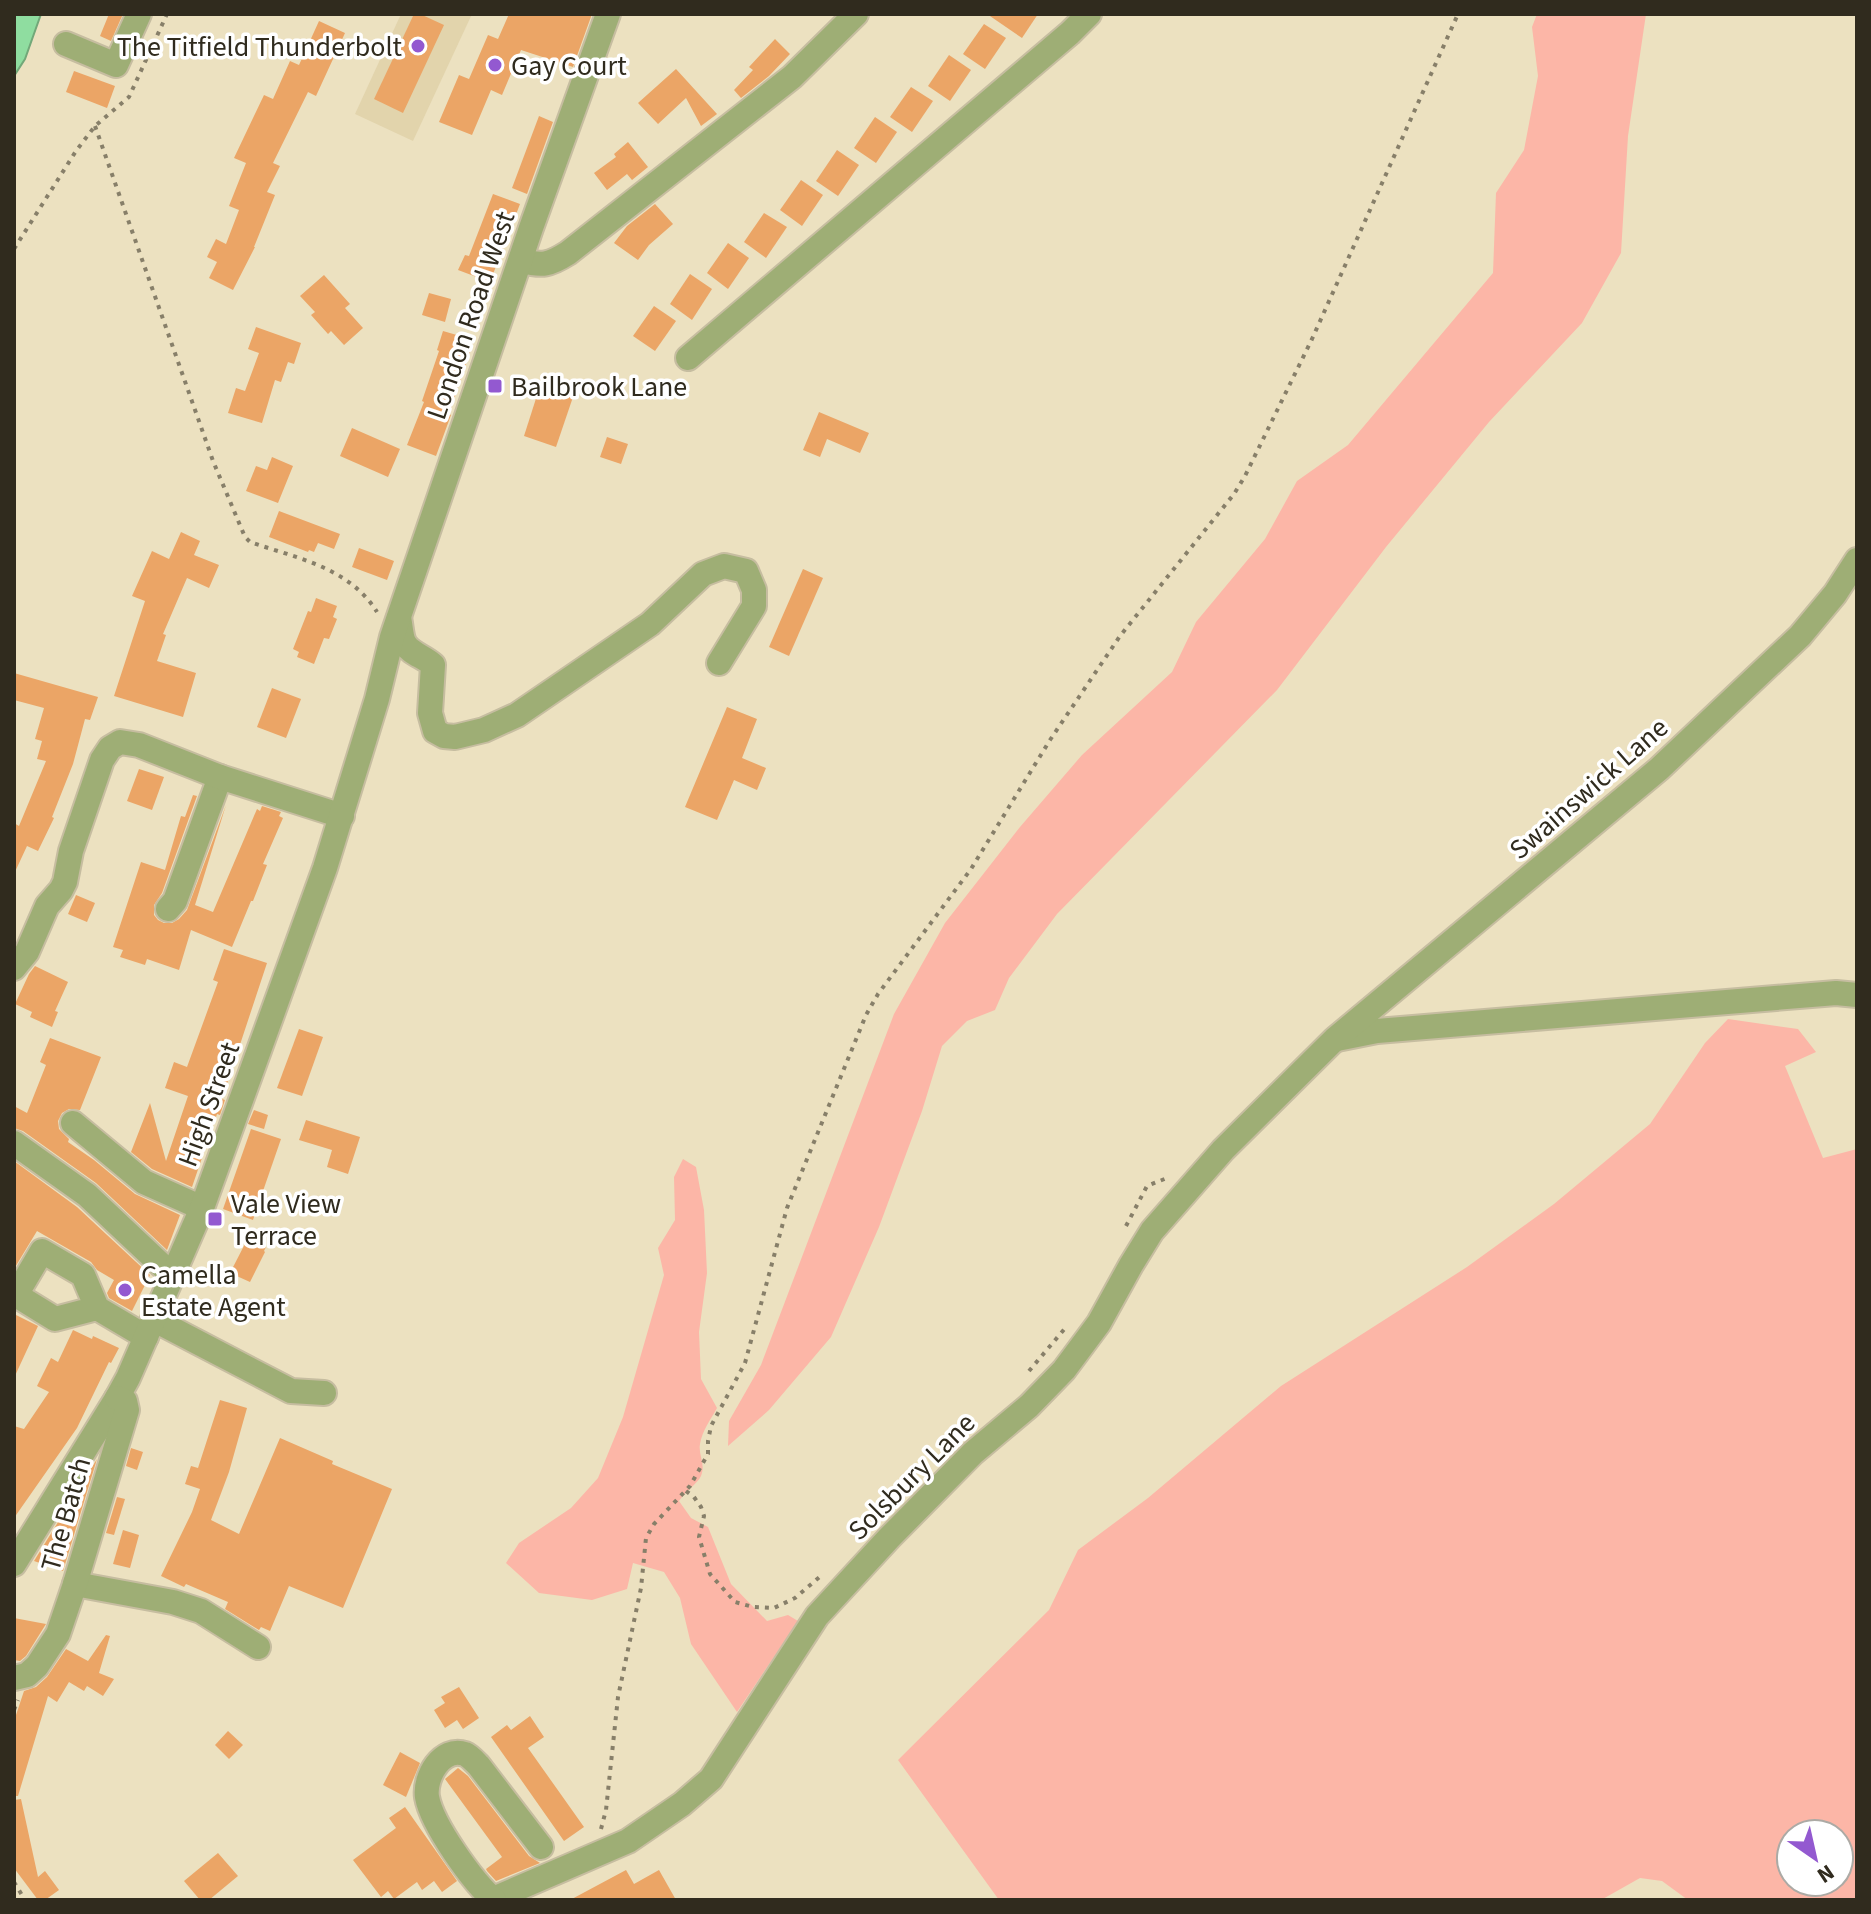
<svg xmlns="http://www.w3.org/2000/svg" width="1871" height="1914" viewBox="0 0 1871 1914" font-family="'Source Sans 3',sans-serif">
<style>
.built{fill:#e2d4ac}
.green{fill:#fcb6a7;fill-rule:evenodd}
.water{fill:#8fdda0;stroke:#72a879;stroke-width:2}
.building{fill:#eba566}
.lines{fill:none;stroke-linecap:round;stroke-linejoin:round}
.minor-casing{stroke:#c6bda0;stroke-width:28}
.path{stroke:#877f69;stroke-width:4;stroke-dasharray:4 6;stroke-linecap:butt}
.minor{stroke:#9eae75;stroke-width:24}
.poi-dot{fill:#9359d0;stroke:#fff;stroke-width:3}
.labels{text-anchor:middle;stroke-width:7;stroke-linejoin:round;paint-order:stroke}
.poi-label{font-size:28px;fill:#302b1e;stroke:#fff;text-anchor:start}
.street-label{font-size:28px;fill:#302b1e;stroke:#fff}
</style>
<rect width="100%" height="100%" fill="#ece1c0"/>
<polygon class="built" points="401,14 472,14 413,141 355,114"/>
<g class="green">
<polygon points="1537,14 1646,14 1628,136 1621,253 1582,323 1489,422 1386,547 1277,690 1057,914 1009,978 995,1010 967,1021 942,1046 922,1111 879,1227 831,1337 769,1410 728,1446 729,1421 761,1365 894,1014 945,923 1020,827 1082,755 1172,672 1196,622 1265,539 1297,481 1348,445 1493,273 1496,193 1524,150 1538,76 1532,27"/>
<path d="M1728 1019 1798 1029 1816 1052 1785 1066 1823 1158 1857 1149V1900H1688L1662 1881 1640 1878 1601 1900H999L898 1760 1049 1610 1078 1550 1148 1498 1281 1386 1467 1267 1554 1204 1650 1124 1705 1043ZM1791 1834H1839V1882H1791Z"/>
<path d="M683 1159 696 1167 704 1210 707 1273 699 1332 701 1379 717 1408C711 1419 702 1431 700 1444 698 1455 706 1464 701 1476 698 1483 685 1492 679 1501L691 1518 708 1527 731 1584 767 1621 788 1615 798 1621 737 1712 691 1644 680 1598 664 1572 633 1563 627 1589 592 1600 539 1593 506 1563 519 1543 571 1508 598 1478 623 1417 664 1275 658 1248 675 1220 674 1177Z"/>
</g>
<polygon class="water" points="14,14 41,14 25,59 14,76"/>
<g class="building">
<polygon points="109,14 123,14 111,41 100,36"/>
<polygon points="414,14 420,14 444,25 403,113 374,99"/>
<polygon points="509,14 592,14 573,67 521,50 502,95 491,90 472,135 439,122 459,75 469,79 488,35 498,39"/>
<polygon points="987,14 1038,14 1022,38"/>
<polygon points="319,21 345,33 316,96 308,92 273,163 280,166 267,192 275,195 254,247 255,247 233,290 209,278 217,262 207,257 216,239 226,244 239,210 229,206 246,163 234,158 264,95 273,99 290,61 299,65"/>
<polygon points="984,24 1006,38 985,69 963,54"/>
<polygon points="775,39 790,54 769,76 741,98 734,90 753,70 749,67"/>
<polygon points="949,55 971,70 950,101 928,86"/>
<polygon points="676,69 717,114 701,126 686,98 658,124 638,103"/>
<polygon points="74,71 115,86 107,108 66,92"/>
<polygon points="911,87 933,101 912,132 890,117"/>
<polygon points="539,116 553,122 527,194 512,188"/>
<polygon points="875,117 897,132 876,163 854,148"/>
<polygon points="628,142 648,167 632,180 627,174 607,190 594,173 616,157 614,154"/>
<polygon points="837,150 859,165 838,196 816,181"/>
<polygon points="801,180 823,195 802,226 780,210"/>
<polygon points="493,194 520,204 490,282 458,270 465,255 469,256"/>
<polygon points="655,204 673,224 649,245 638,260 614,243 627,226"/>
<polygon points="764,213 787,227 766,258 744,242"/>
<polygon points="728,243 749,258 728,289 707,273"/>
<polygon points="690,274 712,289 692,320 670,304"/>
<polygon points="324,275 350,304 345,308 363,328 344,345 331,331 328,334 311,315 315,312 300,296"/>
<polygon points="429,293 451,299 445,322 422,315"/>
<polygon points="654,306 676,321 655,351 633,336"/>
<polygon points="256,327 301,343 294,364 288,362 281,382 275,380 262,423 228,413 236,388 245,391 259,353 248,349"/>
<polygon points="443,331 474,340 449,414 451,415 436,456 407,445 424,402 422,401 439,351 437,350"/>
<polygon points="540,386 573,397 556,447 524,436"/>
<polygon points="819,412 869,433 860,453 827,439 820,457 803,450"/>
<polygon points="352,428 400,449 388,477 340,456"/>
<polygon points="607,437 628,444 621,464 600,457"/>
<polygon points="272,457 293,466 278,503 246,491 256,466 267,470"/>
<polygon points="279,511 340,534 334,549 318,543 314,552 309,550 308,552 269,537"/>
<polygon points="181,532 200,541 194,555 219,565 209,588 187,578 163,634 166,635 157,661 196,673 183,717 114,696 145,601 132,596 152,551 169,559"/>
<polygon points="359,548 394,561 387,580 352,567"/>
<polygon points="803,569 823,578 789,656 769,647"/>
<polygon points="316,598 337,606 333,617 337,619 329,639 324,638 314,664 297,657 299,652 293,649 308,611 311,612"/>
<polygon points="14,673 98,697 90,720 85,719 73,764 52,817 54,818 38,851 27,846 14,874 14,823 19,826 46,761 37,759 42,741 35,739 44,708 14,700"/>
<polygon points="272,688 301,699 286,738 257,727"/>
<polygon points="727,707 757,719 742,758 766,768 757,790 734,780 717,820 685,807"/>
<polygon points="139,769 164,777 152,810 127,801"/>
<polygon points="193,795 197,796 162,893 154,905 154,915 158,920 164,923 172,923 179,919 187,910 226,805 195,905 213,912 257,809 260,811 262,806 281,812 279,816 283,818 263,864 267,865 253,901 251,901 232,947 191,930 179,970 147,959 145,965 120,957 123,950 113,947 141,862 165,870 181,816 185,817"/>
<polygon points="76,895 95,903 87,922 68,914"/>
<polygon points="224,949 267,963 222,1099 225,1100 220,1115 217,1114 192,1187 152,1169 131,1152 150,1103 166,1161 188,1096 165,1088 174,1062 187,1067 218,982 213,980"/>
<polygon points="35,966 68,982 55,1011 58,1012 52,1027 30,1017 32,1012 15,1004 29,974"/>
<polygon points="299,1029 323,1037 302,1096 277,1088"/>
<polygon points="50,1038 101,1057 80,1110 69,1109 62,1113 58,1121 59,1129 69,1139 68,1142 94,1160 135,1194 180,1215 167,1250 96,1183 23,1131 14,1128 14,1106 27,1113 46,1065 40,1062"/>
<polygon points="254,1110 268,1115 264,1129 248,1124"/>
<polygon points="306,1120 360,1137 348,1174 327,1167 332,1150 299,1140"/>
<polygon points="251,1129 281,1139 253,1220 223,1209"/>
<polygon points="14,1161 77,1207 150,1275 132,1311 109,1298 107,1293 114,1280 97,1270 91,1262 37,1231 14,1269"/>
<polygon points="248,1238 266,1247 264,1251 265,1252 250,1282 230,1273"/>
<polygon points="14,1314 38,1326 14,1378"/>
<polygon points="73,1330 92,1339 93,1336 119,1348 111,1363 109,1362 77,1428 14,1518 14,1426 24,1429 49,1392 37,1386 51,1358 58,1362"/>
<polygon points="220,1400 247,1408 229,1472 211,1520 239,1534 280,1438 333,1461 332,1464 392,1489 343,1608 289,1586 270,1631 261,1627 259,1630 225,1609 228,1602 186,1584 184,1587 161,1576 192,1512 200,1489 185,1484 191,1466 198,1468"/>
<polygon points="131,1448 143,1452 137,1470 126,1466"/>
<polygon points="97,1459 63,1571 34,1561"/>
<polygon points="117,1497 125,1499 114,1535 106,1533"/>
<polygon points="123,1530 139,1535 130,1568 113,1564"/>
<polygon points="14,1618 46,1624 26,1656 20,1661 14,1660"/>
<polygon points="106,1635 110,1636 99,1673 114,1679 103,1696 87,1686 84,1691 69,1682 57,1702 48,1696 18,1796 14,1796 14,1721 24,1691 36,1687 47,1677 66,1649 88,1661"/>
<polygon points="459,1687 479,1718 463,1729 457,1720 445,1728 434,1710 445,1703 441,1697"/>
<polygon points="530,1716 544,1737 528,1748 584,1827 564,1841 491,1737 507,1725 511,1730"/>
<polygon points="228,1731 243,1745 229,1759 215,1745"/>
<polygon points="400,1752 420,1763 406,1797 383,1785"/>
<polygon points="458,1768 468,1776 529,1856 540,1863 496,1881 487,1871 486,1869 502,1857 445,1779"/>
<polygon points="21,1799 38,1877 45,1871 59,1890 45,1900 38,1900 14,1868 14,1800"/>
<polygon points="405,1807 457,1881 442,1892 434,1881 422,1890 417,1882 394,1899 388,1891 381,1897 353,1860 396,1828 389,1818"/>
<polygon points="218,1853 238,1876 209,1900 200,1900 184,1881"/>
<polygon points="626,1870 634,1884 659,1870 676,1900 570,1900"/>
</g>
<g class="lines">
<defs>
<g id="minor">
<polyline points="66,44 116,65 139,14"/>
<path d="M521 261C543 266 549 265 568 253L792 77 856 14"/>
<polyline points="688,358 1070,33 1089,14"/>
<path d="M399 618C401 626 401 638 405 644 411 654 425 657 433 665L430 713 435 731 444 736 455 737 484 730 517 715 650 624 703 574 724 566 746 571 754 590V606L719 663"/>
<polyline points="168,909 175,901 220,777"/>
<polyline points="14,968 27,952 47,906 61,890 65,882 71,851 102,760 110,748 120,742 139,745 220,777 342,816"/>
<polyline points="1337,1039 1377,1031 1836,993 1857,995"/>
<polyline points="73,1123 144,1182 202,1208"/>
<polyline points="14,1143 87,1195 173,1276"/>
<polyline points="97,1308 55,1319 16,1295 42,1251 83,1275 97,1308 146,1337"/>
<polyline points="153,1319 291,1391 324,1393"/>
<polyline points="14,1564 117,1398 128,1378 202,1208 325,868 377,699 392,637 531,228 608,14"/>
<polyline points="75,1584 173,1602 201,1611 258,1647"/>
<polyline points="14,1678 27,1675 37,1666 58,1634 75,1584 127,1410 125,1401 117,1398"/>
<polyline points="491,1900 628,1841 682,1804 711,1779 817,1616 889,1538 973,1453 1029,1406 1064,1370 1099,1323 1131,1265 1152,1231 1223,1150 1335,1039 1659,769 1800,636 1835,594 1857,560"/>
<path d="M494 1900C473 1882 432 1825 427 1797 424 1777 442 1746 465 1754 470 1756 475 1762 479 1766L541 1847"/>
</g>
</defs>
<use href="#minor" class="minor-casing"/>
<g class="path">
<path d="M95 126 213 461 245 537 250 542C296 558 349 567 377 612"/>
<polyline points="14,249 76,151 95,126 129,97 167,14"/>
<polyline points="1126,1226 1147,1186 1167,1178"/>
<polyline points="1029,1371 1067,1326"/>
<polyline points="686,1491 694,1497 701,1507 704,1516 699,1537 710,1574 735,1602 753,1607 774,1608 795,1598 823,1574"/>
<polyline points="14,1710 18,1700"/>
<polyline points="601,1829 606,1810 618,1697 641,1588 646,1538 654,1524 690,1486 708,1454 708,1441 711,1426 745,1363 787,1208 866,1015 878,994 971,869 1050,740 1120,636 1234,494 1245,476 1312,339 1458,14"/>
<polyline points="14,1882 25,1900"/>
</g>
<use href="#minor" class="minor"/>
</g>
<g class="poi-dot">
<circle cx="418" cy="46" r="8"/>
<circle cx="495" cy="65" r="8"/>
<rect x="487" y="378" width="16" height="16" rx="4"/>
<rect x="207" y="1211" width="16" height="16" rx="4"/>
<circle cx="125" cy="1290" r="8"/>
</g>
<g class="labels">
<g class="poi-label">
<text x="402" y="56" text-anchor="end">The Titfield Thunderbolt</text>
<text x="511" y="75">Gay Court</text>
<text x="511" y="396">Bailbrook Lane</text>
<text x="231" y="1213">Vale View<tspan x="231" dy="32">Terrace</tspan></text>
<text x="141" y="1284">Camella<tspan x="141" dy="32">Estate Agent</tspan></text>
</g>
<g class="street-label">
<text transform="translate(470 315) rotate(-71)" y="10">London Road West</text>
<text transform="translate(1588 788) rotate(-41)" y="10">Swainswick Lane</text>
<text transform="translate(208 1104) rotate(-70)" y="10">High Street</text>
<text transform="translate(911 1476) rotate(-45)" y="10">Solsbury Lane</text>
<text transform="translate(65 1514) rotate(-74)" y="10">The Batch</text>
</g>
</g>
<rect width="1871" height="1914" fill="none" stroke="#302b1e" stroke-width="32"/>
<g transform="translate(1815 1858) rotate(146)"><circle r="38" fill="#ffffff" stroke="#acaaa5" stroke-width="2"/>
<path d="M0-6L14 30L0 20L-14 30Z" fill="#9359d0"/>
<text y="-12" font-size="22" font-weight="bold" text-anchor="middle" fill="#302b1e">N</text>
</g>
</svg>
